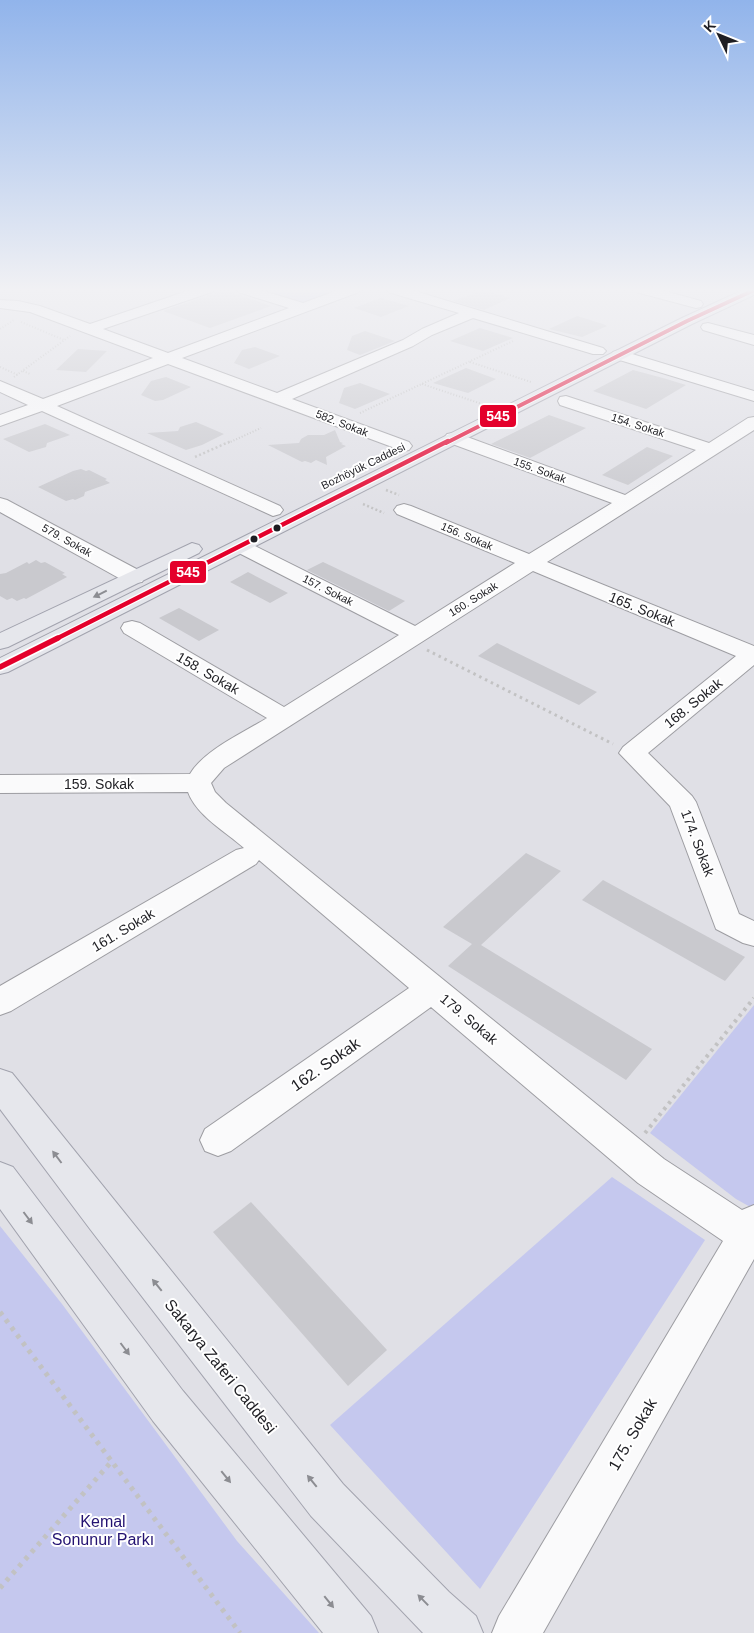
<svg xmlns="http://www.w3.org/2000/svg" width="754" height="1633" viewBox="0 0 754 1633" font-family="Helvetica,sans-serif">
<style>
.green{fill:#c5c8ee}
.building{fill:#c9c9ce}
.lines{fill:none;stroke-linecap:round;stroke-linejoin:round}
.minor-casing{stroke:#9d9da2;stroke-width:2}
.major-casing{stroke:#a2a3ae;stroke-width:2}
.path-far4{stroke:#c2c2c3;stroke-width:2;stroke-dasharray:1 2;stroke-linecap:butt}
.path-far3{stroke:#c2c2c3;stroke-width:2.5;stroke-dasharray:2 2.5;stroke-linecap:butt}
.path-far2{stroke:#c2c2c3;stroke-width:3;stroke-dasharray:2.5 4;stroke-linecap:butt}
.path-far1{stroke:#c2c2c3;stroke-width:4;stroke-dasharray:3 4.5;stroke-linecap:butt}
.path{stroke:#c2c2c3;stroke-width:5;stroke-dasharray:4 5.5;stroke-linecap:butt}
.minor{fill:#fafafb;fill-rule:evenodd}
.major{fill:#e6e7ec;fill-rule:evenodd}
.bus-1-far2-casing{stroke:#fff;stroke-width:5.5}
.bus-1-far1-casing{stroke:#fff;stroke-width:7}
.bus-1-casing{stroke:#fff;stroke-width:9}
.bus-1-far2{stroke:#e4002b;stroke-width:4}
.bus-1-far1{stroke:#e4002b;stroke-width:4.5}
.bus-1{stroke:#e4002b;stroke-width:5.5}
.oneway{fill:#8c8d92}
.bus-dot{fill:#1e1e23;stroke:#fff;stroke-width:2}
.labels{text-anchor:middle;stroke-width:4;stroke-linejoin:round;paint-order:stroke}
.far-street-label{font-size:11px;fill:#1e1e23;stroke:#fff}
.street-label{font-size:14px;fill:#1e1e23;stroke:#fff}
.near-street-label{font-size:16px;fill:#1e1e23;stroke:#fff}
.near-park-label{font-size:16px;fill:#231271;stroke:#fff}
.line-badge{stroke:#fff;stroke-width:2}
.badge-label{font-size:14px;text-anchor:middle;font-weight:bold;fill:#fff}
</style>
<rect width="100%" height="100%" fill="#e0e0e6"/>
<g class="green">
<polygon points="248,289 346,289 301,305"/>
<polygon points="754,1005 754,1209 736,1199 650,1133"/>
<polygon points="612,1177 705,1240 480,1589 330,1425"/>
<polygon points="0,1226 62,1304 237,1541 319,1633 0,1633"/>
</g>
<g class="building">
<polygon points="224,290 271,306 210,328 163,311"/>
<polygon points="481,291 487,291 510,298 484,310 453,301"/>
<polygon points="381,298 409,306 381,317 354,308"/>
<polygon points="577,316 603,324 607,326 582,337 549,329"/>
<polygon points="480,328 513,338 483,351 450,341"/>
<polygon points="365,331 395,341 360,355 347,350 352,336"/>
<polygon points="255,347 280,356 249,369 234,363 242,350"/>
<polygon points="78,349 107,351 86,372 56,370"/>
<polygon points="466,368 496,379 468,393 433,383"/>
<polygon points="633,370 663,378 686,385 646,409 593,391"/>
<polygon points="166,377 191,387 163,400 155,401 141,395 151,381"/>
<polygon points="360,383 390,394 355,409 339,403 344,388"/>
<polygon points="549,415 586,428 530,458 491,444"/>
<polygon points="196,422 224,434 202,445 186,450 147,433 178,431 180,427"/>
<polygon points="45,424 70,435 47,443 46,447 29,452 3,439"/>
<polygon points="335,430 340,442 343,443 341,444 346,446 326,457 327,465 316,460 311,463 305,461 302,462 268,445 299,443 301,439 308,435 324,435"/>
<polygon points="647,447 673,456 628,485 602,475"/>
<polygon points="81,469 86,471 89,470 107,479 105,480 110,483 85,492 84,496 75,500 73,499 66,501 38,487 73,471"/>
<polygon points="36,560 41,563 45,562 65,573 62,574 67,577 26,599 24,598 17,601 12,598 7,600 0,596 0,574 6,573 27,562 29,564"/>
<polygon points="323,562 405,601 389,611 307,570"/>
<polygon points="248,572 288,593 270,603 230,582"/>
<polygon points="179,608 219,630 199,641 159,618"/>
<polygon points="497,643 597,692 579,705 478,656"/>
<polygon points="526,853 561,871 481,945 652,1049 626,1080 448,966 472,944 443,927"/>
<polygon points="603,880 745,957 725,981 582,900"/>
<polygon points="251,1202 387,1350 348,1386 213,1232"/>
</g>
<g class="lines">
<defs>
<g id="minor">
<polygon points="193,289 214,289 212,292 103,329 168,353 289,308 238,292 236,289 257,289 303,303 341,289 361,289 359,292 182,358 277,393 403,340 422,329 459,313 388,292 386,289 408,289 603,348 606,351 603,354 593,354 473,318 432,335 413,346 292,399 409,442 412,446 409,450 403,451 168,364 57,406 280,506 283,510 280,514 273,516 42,411 0,426 0,415 28,405 0,392 0,381 43,399 153,358 30,312 0,308 0,300 18,301 40,306 90,324"/>
<polygon points="634,289 657,289 701,301 703,304 701,307 696,308 636,292"/>
<polygon points="708,323 754,335 754,345 703,330 701,327 703,324"/>
<polygon points="619,350 754,391 754,401 613,358 611,355 613,352"/>
<path d="M566 396 709 443 748 418 754 417V430L547 562 754 646V665L648 753 692 796 696 802 739 914 754 921V946L743 943 716 929 670 806 619 753 623 747 736 656 533 571 224 768 211 783 215 792 226 803 664 1159 742 1210 754 1205V1259L543 1633H492L499 1616 723 1241 638 1183 431 1007 231 1151 218 1156 205 1151 200 1140 205 1129 409 988 259 860 256 864 11 1011 0 1015V986L236 850 244 848C226 832 196 815 188 792L0 793V775L190 774C204 750 243 733 267 718L124 633 121 628 124 623 132 621 140 623 284 707 399 635 233 550 230 546 233 542 240 540 247 542 415 626 515 563 397 514 394 510 397 506 404 504 411 506 529 554 612 503 447 442 444 438 447 434 453 433 459 434 625 495 696 450 560 405 558 401 560 397Z"/>
<polygon points="0,498 7,500 142,572 145,577 142,582 134,583 126,582 0,512"/>
</g>
<g id="major">
<polygon points="745,289 754,289 754,295 692,324 8,672 0,674 0,658 682,318"/>
<polygon points="192,543 199,545 202,549 199,553 8,647 0,649 0,633"/>
<polygon points="0,1069 12,1073 343,1484 449,1592 476,1616 483,1633 423,1633 311,1516 90,1229 0,1109"/>
<polygon points="0,1162 13,1167 183,1391 371,1616 378,1633 323,1633 153,1421 0,1209"/>
</g>
</defs>
<use href="#minor" class="minor-casing"/>
<use href="#major" class="major-casing"/>
<g class="path-far4">
<polyline points="21,322 64,340"/>
<polyline points="0,329 14,320"/>
<polyline points="470,362 531,382"/>
<polyline points="0,367 18,375"/>
<polyline points="23,371 30,374"/>
<polyline points="14,377 70,336"/>
<polyline points="422,384 485,405"/>
<polyline points="360,413 513,341"/>
<polyline points="228,443 261,428"/>
</g>
<g class="path-far3">
<polyline points="195,457 231,441"/>
<polyline points="386,490 399,495"/>
<polyline points="363,504 384,513"/>
</g>
<polyline class="path-far2" points="427,650 613,744"/>
<polyline class="path-far1" points="645,1133 754,998"/>
<g class="path">
<polyline points="0,1312 240,1633"/>
<polyline points="0,1588 112,1461"/>
</g>
<use href="#minor" class="minor"/>
<use href="#major" class="major"/>
<defs>
<polyline id="bus-1-far2" points="446,443 687,321 754,290"/>
<polyline id="bus-1-far1" points="56,639 448,441"/>
<polyline id="bus-1" points="0,667 58,638"/>
</defs>
<use href="#bus-1-far2" class="bus-1-far2-casing"/>
<use href="#bus-1-far1" class="bus-1-far1-casing"/>
<use href="#bus-1" class="bus-1-casing"/>
<use href="#bus-1-far2" class="bus-1-far2"/>
<use href="#bus-1-far1" class="bus-1-far1"/>
<use href="#bus-1" class="bus-1"/>
</g>
<defs><path id="oneway-solid" d="M-6-.8H1V-3.2L6.5 0L1 3.2V.8H-6Z" transform="scale(1.25)"/></defs>
<g class="oneway">
<use href="#oneway-solid" transform="translate(100 594) rotate(154)"/>
<use href="#oneway-solid" transform="translate(57 1157) rotate(-127)"/>
<use href="#oneway-solid" transform="translate(28 1218) rotate(53)"/>
<use href="#oneway-solid" transform="translate(157 1285) rotate(-129)"/>
<use href="#oneway-solid" transform="translate(125 1349) rotate(53)"/>
<use href="#oneway-solid" transform="translate(226 1477) rotate(51)"/>
<use href="#oneway-solid" transform="translate(312 1481) rotate(-129)"/>
<use href="#oneway-solid" transform="translate(423 1600) rotate(-134)"/>
<use href="#oneway-solid" transform="translate(329 1602) rotate(51)"/>
</g>
<linearGradient id="sky" x2="0" y2="1"><stop stop-color="#91b4eb"/><stop offset="0.56" stop-color="#f1f1f4"/><stop offset="1" stop-color="#f1f1f4" stop-opacity="0"/></linearGradient>
<rect width="754" height="518" fill="url(#sky)"/>
<g class="bus-dot">
<circle cx="277" cy="528" r="4.5"/>
<circle cx="254" cy="539" r="4.5"/>
</g>
<g class="labels">
<g class="far-street-label">
<text transform="translate(342 423) rotate(21)" y="4">582. Sokak</text>
<text transform="translate(638 425) rotate(18)" y="4">154. Sokak</text>
<text transform="translate(363 466) rotate(-26)" y="4">Bozhöyük Caddesi</text>
<text transform="translate(540 470) rotate(20)" y="4">155. Sokak</text>
<text transform="translate(467 536) rotate(23)" y="4">156. Sokak</text>
<text transform="translate(67 540) rotate(29)" y="4">579. Sokak</text>
<text transform="translate(328 590) rotate(27)" y="4">157. Sokak</text>
<text transform="translate(473 599) rotate(-32)" y="4">160. Sokak</text>
</g>
<g class="street-label">
<text transform="translate(642 609) rotate(22)" y="5">165. Sokak</text>
<text transform="translate(208 673) rotate(30)" y="5">158. Sokak</text>
<text transform="translate(693 703) rotate(-39)" y="5">168. Sokak</text>
<text x="99" y="789">159. Sokak</text>
<text transform="translate(698 843) rotate(69)" y="5">174. Sokak</text>
<text transform="translate(123 930) rotate(-31)" y="5">161. Sokak</text>
<text transform="translate(469 1019) rotate(40)" y="5">179. Sokak</text>
</g>
<g class="near-street-label">
<text transform="translate(325 1064) rotate(-35)" y="6">162. Sokak</text>
<text transform="translate(221 1366) rotate(51)" y="6">Sakarya Zaferi Caddesi</text>
<text transform="translate(632 1434) rotate(-60)" y="6">175. Sokak</text>
</g>
<g class="near-park-label">
<text x="103" y="1527">Kemal<tspan x="103" dy="18">Sonunur Parkı</tspan></text>
</g>
</g>
<g class="line-badge">
<rect x="479" y="404" width="38" height="24" rx="5" fill="#e4002b"/>
<rect x="169" y="560" width="38" height="24" rx="5" fill="#e4002b"/>
</g>
<g class="badge-label">
<text x="498" y="421">545</text>
<text x="188" y="577">545</text>
</g>
<g transform="translate(719 35) rotate(313)" stroke="#ffffff" stroke-width="4" paint-order="stroke">
<path d="M0-4L9 19L0 12L-9 19Z" fill="#1e1e23"/>
<text y="-8" font-size="14" font-weight="bold" text-anchor="middle" fill="#1e1e23">K</text>
</g>
</svg>
